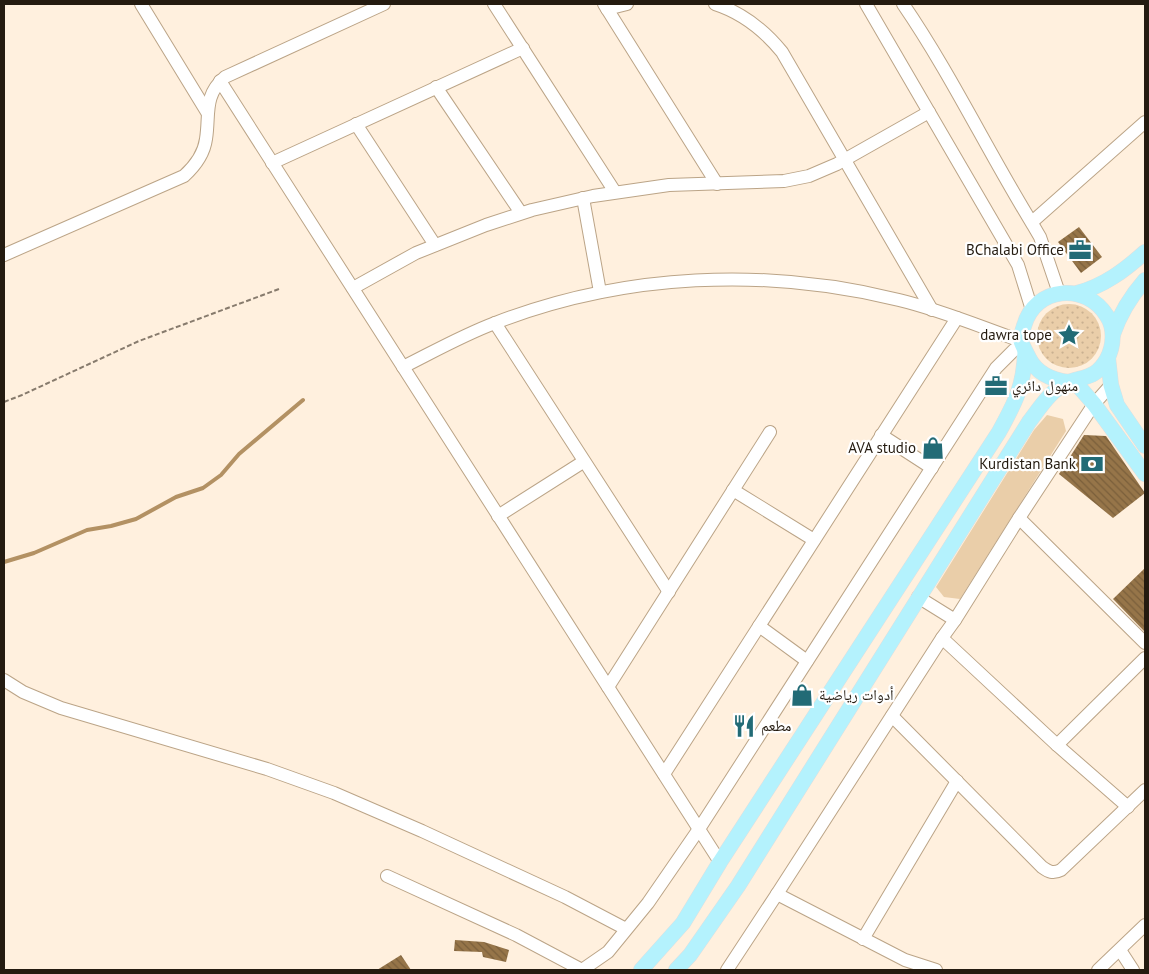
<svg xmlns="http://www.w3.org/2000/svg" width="1149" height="974" viewBox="0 0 1149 974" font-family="'PT Sans','Noto Naskh Arabic',sans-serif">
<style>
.grass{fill:url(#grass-dots)}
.garden{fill:#eacea9}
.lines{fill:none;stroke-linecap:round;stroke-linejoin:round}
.stream{stroke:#b39163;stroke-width:4}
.building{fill:url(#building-back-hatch)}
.minor-casing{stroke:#bba487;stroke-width:14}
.major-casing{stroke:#e0dfde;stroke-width:16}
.path{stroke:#877b6d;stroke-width:2;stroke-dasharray:5 2.5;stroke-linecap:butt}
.minor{stroke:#fff;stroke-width:12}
.major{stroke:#b4f2fd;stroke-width:15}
.labels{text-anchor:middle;stroke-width:4.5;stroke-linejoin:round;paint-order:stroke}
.poi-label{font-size:15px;fill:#241b10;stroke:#fff;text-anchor:end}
</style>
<defs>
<pattern id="grass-dots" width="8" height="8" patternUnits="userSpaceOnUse" patternTransform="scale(1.25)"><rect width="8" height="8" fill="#eacea9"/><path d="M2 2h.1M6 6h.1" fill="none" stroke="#c9b090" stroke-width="1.8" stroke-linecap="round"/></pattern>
<pattern id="building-back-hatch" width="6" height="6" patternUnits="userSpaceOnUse" patternTransform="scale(1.25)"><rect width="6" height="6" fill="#967549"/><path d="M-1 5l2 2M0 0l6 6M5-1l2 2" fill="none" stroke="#7a5f3b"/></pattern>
</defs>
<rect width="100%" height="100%" fill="#fff0de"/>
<circle class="grass" cx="1069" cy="336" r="32"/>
<polygon class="garden" points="1047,415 1063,419 1066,431 960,599 944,597 936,587 1034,430"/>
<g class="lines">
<polyline class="stream" points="4,562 34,553 87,530 111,526 136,519 176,497 203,488 221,475 239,454 303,400"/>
</g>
<g class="building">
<polygon points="1079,227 1102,257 1081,273 1058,242"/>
<polygon points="1084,435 1106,436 1145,493 1113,518 1059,474"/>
<polygon points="1145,568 1145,632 1113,599"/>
<polygon points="455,940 484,942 509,950 506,962 483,957 482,952 454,951"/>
<polygon points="401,955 411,970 377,970"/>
</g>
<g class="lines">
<defs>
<g id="minor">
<polyline points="141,4 207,112"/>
<polyline points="494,4 615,192"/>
<polyline points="604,4 717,184"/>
<path d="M715 4C743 13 764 30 782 52L932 310"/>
<polyline points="866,4 1018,265 1032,310"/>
<path d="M903 4C951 74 988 152 1033 225L1040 237 1059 293"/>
<polyline points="607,9 627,4"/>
<polyline points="220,81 720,862"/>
<polyline points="436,87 521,213"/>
<polyline points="356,124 435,245"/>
<polyline points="272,163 523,48"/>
<polyline points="583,198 600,292"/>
<polyline points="1032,222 1145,122"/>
<path d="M4 255 184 176C195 166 204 154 206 139 210 114 203 96 225 77L384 4"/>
<polyline points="353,288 416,253 486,225 532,210 593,196 669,185 784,181 809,176 837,164 929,112"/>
<polyline points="495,323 669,592"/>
<path d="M403 367C433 352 463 335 495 323 624 273 766 267 899 300 941 310 981 327 1021 341"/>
<polyline points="881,435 932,468"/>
<polyline points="733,490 814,540"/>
<polyline points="498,516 583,462"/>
<polyline points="1019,518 1145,643"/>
<polyline points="918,597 955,620"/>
<polyline points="759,626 807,661"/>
<polyline points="942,638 1057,745 1128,807"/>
<polyline points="4,680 23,692 61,708 267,769 334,793 422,831 565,897 626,929"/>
<polyline points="608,687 770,432"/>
<path d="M892 716 1042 867C1049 872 1053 874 1061 870L1145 790"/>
<polyline points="1057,745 1145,658"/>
<polyline points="664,774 957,318"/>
<polyline points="387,876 516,935 582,970"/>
<polyline points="777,894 905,960 936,970"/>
<polyline points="863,939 957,781"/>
<polyline points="1120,950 1133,970"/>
<polyline points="582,970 608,952 648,903 699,829 996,368 1014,350 1023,344"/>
<polyline points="727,970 777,894 942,638 955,620 1019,518 1094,404 1111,385"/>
<polyline points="1098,970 1145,925"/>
</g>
<g id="major">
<path d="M1077 293C1104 286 1125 270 1145 252"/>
<path d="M1113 334C1120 314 1131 296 1145 280"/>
<polyline points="1108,358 1111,385 1117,405 1145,446"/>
<polyline points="1074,381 1094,404 1145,474"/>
<path d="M641 970 683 923 720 862 999 432C1015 403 1024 386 1025 352"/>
<path d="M676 970 690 955 738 886 1029 422C1039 409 1052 388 1069 382 1086 376 1096 378 1107 359 1114 346 1115 328 1107 316 1086 282 1035 286 1024 326 1023 329 1020 337 1021 341 1022 345 1027 354 1029 358 1037 374 1052 380 1069 382"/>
</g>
</defs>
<use href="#minor" class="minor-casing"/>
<use href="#major" class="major-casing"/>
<polyline class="path" points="4,402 22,395 139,341 279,289"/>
<use href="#minor" class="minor"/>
<use href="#major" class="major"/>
</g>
<defs>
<symbol id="office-bare" viewBox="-9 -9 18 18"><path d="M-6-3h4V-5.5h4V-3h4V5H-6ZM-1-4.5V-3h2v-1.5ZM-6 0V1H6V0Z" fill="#226b76" stroke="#fff" stroke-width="2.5" paint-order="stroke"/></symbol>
<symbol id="sight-bare" viewBox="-9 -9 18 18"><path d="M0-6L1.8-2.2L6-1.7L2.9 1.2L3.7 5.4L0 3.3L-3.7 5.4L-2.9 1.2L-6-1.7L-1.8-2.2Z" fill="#226b76" stroke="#fff" stroke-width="2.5" paint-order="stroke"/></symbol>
<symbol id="shop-bare" viewBox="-9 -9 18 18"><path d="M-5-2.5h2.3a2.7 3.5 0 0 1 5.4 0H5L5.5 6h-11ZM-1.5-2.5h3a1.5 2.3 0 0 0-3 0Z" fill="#226b76" stroke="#fff" stroke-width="2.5" paint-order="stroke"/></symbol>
<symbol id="bank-bare" viewBox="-9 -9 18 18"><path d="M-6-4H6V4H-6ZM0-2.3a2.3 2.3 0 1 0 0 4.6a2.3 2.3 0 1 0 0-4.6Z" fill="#226b76" stroke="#fff" stroke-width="2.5" paint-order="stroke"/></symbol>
<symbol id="restaurant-bare" viewBox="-9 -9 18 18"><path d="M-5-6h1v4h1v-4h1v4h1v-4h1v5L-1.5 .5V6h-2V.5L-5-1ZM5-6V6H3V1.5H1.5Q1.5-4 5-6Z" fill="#226b76" stroke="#fff" stroke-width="2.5" paint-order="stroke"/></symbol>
</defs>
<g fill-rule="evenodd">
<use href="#office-bare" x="1064" y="234" width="32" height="32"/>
<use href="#sight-bare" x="1053" y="319" width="32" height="32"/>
<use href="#office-bare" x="980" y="370" width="32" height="32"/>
<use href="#shop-bare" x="917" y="432" width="32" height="32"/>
<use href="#bank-bare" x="1076" y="448" width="32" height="32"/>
<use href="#shop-bare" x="786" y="679" width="32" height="32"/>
<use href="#restaurant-bare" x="728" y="710" width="32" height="32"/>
</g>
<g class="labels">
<g class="poi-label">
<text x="1064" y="255">BChalabi Office</text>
<text x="1052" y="340">dawra tope</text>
<text x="1012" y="391" text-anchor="start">منهول دائري</text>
<text x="916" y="453">AVA studio</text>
<text x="1076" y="469">Kurdistan Bank</text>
<text x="819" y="700" text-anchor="start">أدوات رياضية</text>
<text x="761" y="731" text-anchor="start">مطعم</text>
</g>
</g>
<rect width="1149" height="974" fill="none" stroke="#241b10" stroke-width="10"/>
</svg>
